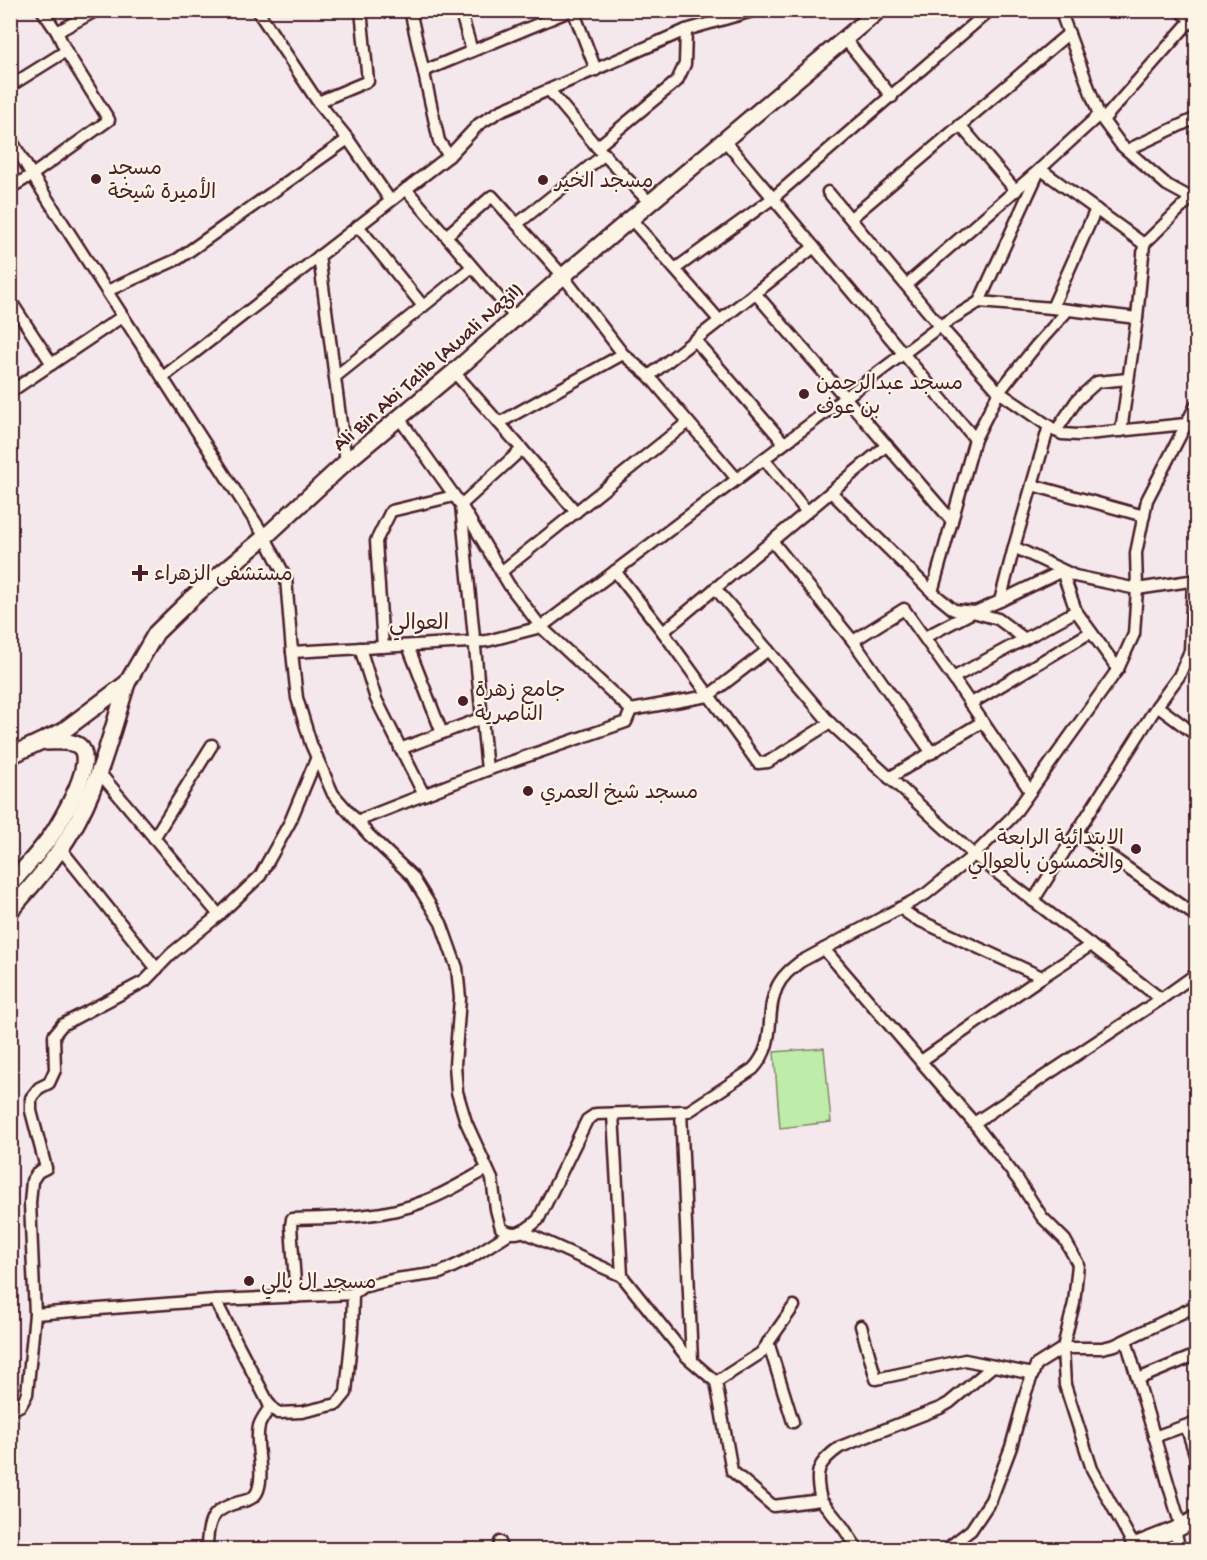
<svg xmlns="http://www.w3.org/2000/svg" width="1207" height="1560" viewBox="0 0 1207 1560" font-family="'Gochi Hand','Playpen Sans Arabic',sans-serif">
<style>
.green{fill:#beeca9;stroke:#84866a;stroke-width:1.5}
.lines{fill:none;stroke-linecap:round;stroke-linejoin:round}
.street-casing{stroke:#4a1f2b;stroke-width:15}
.secondary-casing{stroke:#4a1f2b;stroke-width:20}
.street{stroke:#fcf5e5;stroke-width:10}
.secondary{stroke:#fcf5e5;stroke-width:15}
.poi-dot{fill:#4a1f2b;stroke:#fcf5e5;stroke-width:2}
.labels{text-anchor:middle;stroke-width:4.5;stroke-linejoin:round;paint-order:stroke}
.poi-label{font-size:21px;fill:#4a1f2b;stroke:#fcf5e5;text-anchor:start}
.street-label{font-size:21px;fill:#4a1f2b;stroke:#fcf5e5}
.neighbourhood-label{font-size:22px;fill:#4a1f2b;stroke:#fcf5e5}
</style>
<rect width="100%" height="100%" fill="#f4e8ec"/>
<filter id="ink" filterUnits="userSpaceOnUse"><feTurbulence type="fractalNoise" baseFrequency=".0167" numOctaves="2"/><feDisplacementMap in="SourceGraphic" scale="12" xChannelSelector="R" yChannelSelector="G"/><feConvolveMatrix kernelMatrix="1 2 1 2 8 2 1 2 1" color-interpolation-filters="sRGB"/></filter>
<g filter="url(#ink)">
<polygon class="green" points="824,1048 831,1122 780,1128 774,1052"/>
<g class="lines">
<defs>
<g id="street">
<polyline points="42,10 57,32"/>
<polyline points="257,10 318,102 348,139 390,200"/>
<polyline points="410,10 439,141 449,156"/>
<polyline points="460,10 472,51"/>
<polyline points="573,10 596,70"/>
<polyline points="1060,10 1099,115 1121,145 1167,185 1191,198 1196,197"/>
<polyline points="1180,10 1196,25"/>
<polyline points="845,39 892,97"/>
<polyline points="424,71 572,10"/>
<polyline points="10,86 66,51 57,32 97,10"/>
<polyline points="549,90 597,147 650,203"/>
<polyline points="318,102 368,81 361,10"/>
<polyline points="1103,120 1191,20"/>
<polyline points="960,125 1016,191"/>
<path d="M10 138 32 175 265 537 286 578 292 652 297 698 311 744 333 794 369 835 412 876 441 923 457 968 460 998 455 1065 457 1092 466 1122 492 1179 496 1209 501 1228C516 1239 526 1230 538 1220L587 1120 596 1114 689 1111 753 1069C778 1042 764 1015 777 987 782 976 791 969 800 962L926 894 974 855 1012 817 1118 669 1134 634 1137 589 1136 553 1147 500 1196 405"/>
<polyline points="725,141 975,439"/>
<polyline points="597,147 677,81 685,64 686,30"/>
<polyline points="1127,150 1196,118"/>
<polyline points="10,188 32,175 109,120 66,51"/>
<polyline points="406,189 516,318"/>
<polyline points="828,192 940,326 999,392 1056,431 1062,434 1078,435 1186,424"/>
<polyline points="851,218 1069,33"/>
<polyline points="631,219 720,321"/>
<polyline points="517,224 605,154"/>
<polyline points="358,226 423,306"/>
<polyline points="446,236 492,196 563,276 623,354 649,376 737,479"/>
<polyline points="319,256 346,462"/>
<polyline points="675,269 773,198 990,10"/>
<polyline points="906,285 1040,169 1144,244"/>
<polyline points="107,291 178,259 348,139"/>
<polyline points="755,293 952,521"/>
<polyline points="10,300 52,364"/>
<polyline points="979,302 1052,308 1137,318"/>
<polyline points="1052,308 1096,209"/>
<polyline points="695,340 784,443"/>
<polyline points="649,376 814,247"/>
<polyline points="163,377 449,156 479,124 500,111 686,30 756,10"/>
<polyline points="335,377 472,267"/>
<polyline points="10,392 123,316"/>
<polyline points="399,418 461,505 487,770"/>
<polyline points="499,423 623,354"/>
<polyline points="1056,431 1077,400 1097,382 1128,379"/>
<polyline points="1121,431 1137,318 1144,244 1191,198"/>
<polyline points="522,449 576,512"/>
<polyline points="764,459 807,512"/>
<polyline points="1032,485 1144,516"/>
<polyline points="831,492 932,592 954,610 975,612 1000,601 1014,547 1049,426"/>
<polyline points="772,541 853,641 932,753"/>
<polyline points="1014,547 1075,576 1137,589 1196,580"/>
<polyline points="615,571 663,632 887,445"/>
<polyline points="501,572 688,422"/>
<polyline points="715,588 830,723 974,855 1161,999"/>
<polyline points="932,592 975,439 999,392 1035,347 1068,310"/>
<polyline points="1000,601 1062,571 1076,611 1118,669"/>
<polyline points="663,632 758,763 768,762 830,723"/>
<polyline points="925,637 973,612 998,619 1025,639"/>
<polyline points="853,641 904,609 953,678 1030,791"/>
<polyline points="408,646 442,733"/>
<polyline points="383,647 376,541 391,511 454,496"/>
<polyline points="360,648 376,699 424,795"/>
<polyline points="292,652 487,641 541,627 940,326 979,302 1040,169 1099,115"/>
<polyline points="953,678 1076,611"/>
<polyline points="970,704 1091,632"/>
<polyline points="1157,706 1196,735"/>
<polyline points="631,710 708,696 768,650"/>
<polyline points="400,749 482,718"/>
<polyline points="98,771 219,915"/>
<polyline points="889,778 982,722"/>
<polyline points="357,821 487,770 626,722 631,710 541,627 509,585 461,505 522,449 454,372"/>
<polyline points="1077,833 1196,916"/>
<polyline points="154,838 212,745"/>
<polyline points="60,848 157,969"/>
<polyline points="1033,901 1157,706 1179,676 1190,651 1193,581"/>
<polyline points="900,908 914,918 1042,977 1091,945"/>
<polyline points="824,949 974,1123 1018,1180 1042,1217 1065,1240 1078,1264 1074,1303 1063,1348 1065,1385 1092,1469 1134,1546"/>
<polyline points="921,1061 1042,977"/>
<polyline points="681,1111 692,1361"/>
<polyline points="613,1114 622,1276"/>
<polyline points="974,1123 1161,999 1196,974"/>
<polyline points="522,1231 622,1276 686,1356 716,1382 732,1471 773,1506 821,1500 843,1527 858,1550"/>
<path d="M296 1297 291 1226 292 1219C336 1218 384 1218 425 1201 447 1193 467 1180 487 1169"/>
<polyline points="215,1300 353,1294"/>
<polyline points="35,1314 215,1300 270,1406 278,1413 302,1412 337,1404 346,1393 352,1331 353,1294 362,1287 396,1279 440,1273 467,1260 508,1234"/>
<polyline points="861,1326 876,1379 965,1360 1033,1374"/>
<polyline points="1126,1340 1181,1527"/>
<polyline points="768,1342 793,1422"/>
<polyline points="1138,1379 1196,1355"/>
<polyline points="716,1382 761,1353 794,1306"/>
<polyline points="10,1411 21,1405 27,1394 35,1314 30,1203 32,1181 38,1172 46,1168 31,1111 31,1098 39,1088 49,1083 55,1070 54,1035 62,1025 145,981 171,954 219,915 260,876 290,822 317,757"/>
<polyline points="1186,1426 1196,1457"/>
<polyline points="1154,1437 1196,1422"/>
<path d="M821 1500C814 1472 817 1463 840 1447L940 1408 949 1403 993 1366"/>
<polyline points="1175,1530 1180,1550"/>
<polyline points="500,1542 500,1550"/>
<path d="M207 1550C207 1518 213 1508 244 1501 250 1499 255 1498 258 1490 265 1470 254 1446 259 1426 261 1419 267 1412 271 1406"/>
<polyline points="945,1550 971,1530 991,1500 1011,1447 1026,1392 1036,1365 1063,1348 1102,1348 1115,1345 1196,1306"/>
</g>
<g id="secondary">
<polyline points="10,756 63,731 127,683 156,633 194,596 265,537 346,462 454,372 563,276 879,10"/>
<path d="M10 885C25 867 42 850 55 830 64 815 97 760 79 746 71 740 56 742 47 742"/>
<path d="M10 911C35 882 62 852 79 818 101 776 113 728 127 683"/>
<polyline points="1132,1550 1134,1546 1175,1530 1196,1519"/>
</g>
</defs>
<use href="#street" class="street-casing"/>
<use href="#secondary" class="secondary-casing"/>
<use href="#street" class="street"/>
<use href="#secondary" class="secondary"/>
</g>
</g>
<g class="poi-dot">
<circle cx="96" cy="179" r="6"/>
<circle cx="543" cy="180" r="6"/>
<circle cx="804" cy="394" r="6"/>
<path d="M137 564h6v6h6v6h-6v6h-6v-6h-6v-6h6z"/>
<circle cx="463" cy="701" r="6"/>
<circle cx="528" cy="791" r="6"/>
<circle cx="1136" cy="849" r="6"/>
<circle cx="249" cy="1281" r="6"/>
</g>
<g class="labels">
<g class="poi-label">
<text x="108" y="174">مسجد<tspan x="108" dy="24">الأميرة شيخة</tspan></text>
<text x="555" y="187">مسجد الخير</text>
<text x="816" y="389">مسجد عبدالرحمن<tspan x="816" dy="24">بن عوف</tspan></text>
<text x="154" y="580">مستشفى الزهراء</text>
<text x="475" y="696">جامع زهرة<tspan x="475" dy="24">الناصرية</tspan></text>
<text x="540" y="798">مسجد شيخ العمري</text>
<text x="1124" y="844" text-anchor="end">الابتدائية الرابعة<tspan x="1124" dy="24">والخمسون بالعوالي</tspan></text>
<text x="261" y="1288">مسجد ال بالي</text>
</g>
<g class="street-label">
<text transform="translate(427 366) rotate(-41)" y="7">Ali Bin Abi Talib (Awali Nazil)</text>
</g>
<g class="neighbourhood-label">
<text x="419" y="629">العوالي</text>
</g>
</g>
<rect width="1207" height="1560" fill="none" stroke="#fcf5e5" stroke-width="36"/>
<rect x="18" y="18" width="1171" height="1524" fill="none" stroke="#4a1f2b" stroke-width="2" filter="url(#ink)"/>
</svg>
